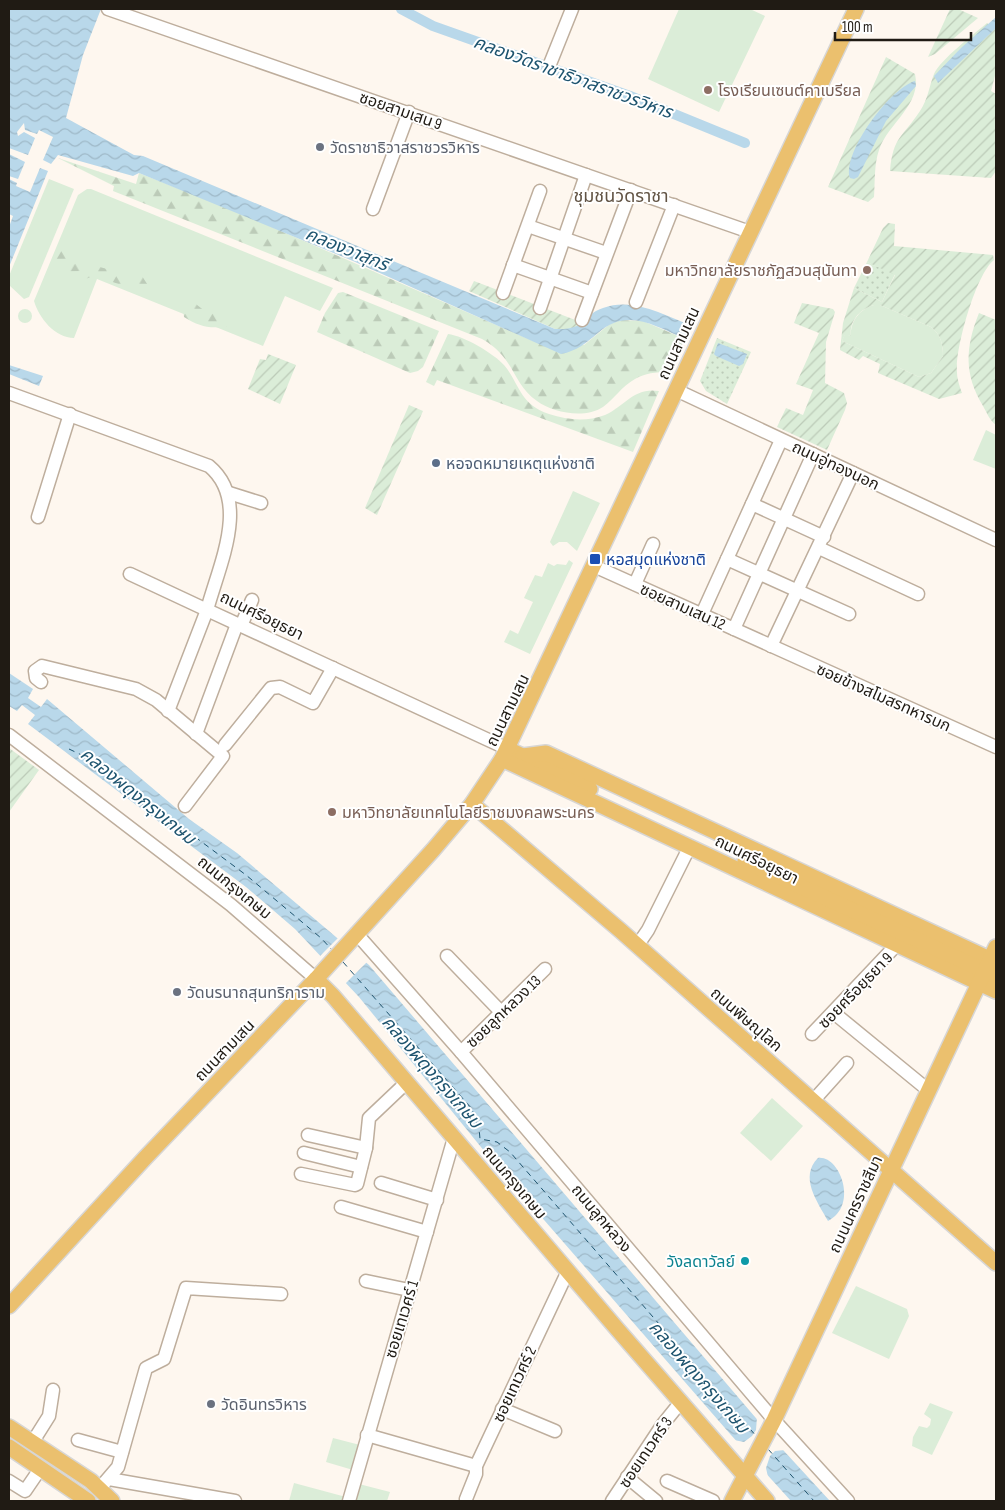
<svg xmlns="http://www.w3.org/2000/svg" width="1005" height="1510" viewBox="0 0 1005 1510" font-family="'Sofia Sans Condensed','Noto Sans Thai',sans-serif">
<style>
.grass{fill:#dbedd8}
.forest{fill:url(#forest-firs)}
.park{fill:url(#park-dots)}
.garden{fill:url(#garden-furrows);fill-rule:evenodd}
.water{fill:url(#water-waves)}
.pier{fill:#fef7ef}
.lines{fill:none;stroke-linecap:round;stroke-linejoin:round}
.canal{stroke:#b9d8ea;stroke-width:10}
.ferry{stroke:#1e546f;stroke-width:1;stroke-dasharray:6 5;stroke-linecap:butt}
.minor-casing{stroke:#beae9d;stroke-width:15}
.major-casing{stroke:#d7d6d5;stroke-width:18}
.minor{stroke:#fff;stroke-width:12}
.major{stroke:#ebc06e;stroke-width:15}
.education-dot{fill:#8d6e63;stroke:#fff;stroke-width:2}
.worship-dot{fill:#6b7280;stroke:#fff;stroke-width:2}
.service-dot{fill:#5c6f8a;stroke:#fff;stroke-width:2}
.transit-dot{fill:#1a4fb4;stroke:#fff;stroke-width:2}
.culture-dot{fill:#0f9aa8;stroke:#fff;stroke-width:2}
.labels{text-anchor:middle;stroke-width:4;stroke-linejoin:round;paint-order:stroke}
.education-label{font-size:16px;fill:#785e54;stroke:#fff;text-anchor:start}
.street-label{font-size:16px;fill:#201b14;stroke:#fff}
.worship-label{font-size:16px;fill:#5b616d;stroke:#fff;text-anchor:start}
.service-label{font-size:16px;fill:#4e5e75;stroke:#fff;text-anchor:start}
.transit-label{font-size:16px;fill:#164399;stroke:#fff;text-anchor:start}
.culture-label{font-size:16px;fill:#0d838f;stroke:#fff;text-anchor:end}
.water-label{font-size:18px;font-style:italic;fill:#1e546f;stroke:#fff}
.neighbourhood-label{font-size:18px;fill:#615344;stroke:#fff}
</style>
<defs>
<pattern id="forest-firs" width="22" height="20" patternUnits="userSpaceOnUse" patternTransform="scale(1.25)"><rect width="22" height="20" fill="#dbedd8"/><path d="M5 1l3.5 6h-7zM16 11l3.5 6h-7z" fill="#bccbb8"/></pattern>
<pattern id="park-dots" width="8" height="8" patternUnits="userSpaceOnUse" patternTransform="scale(1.25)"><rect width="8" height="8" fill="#dbedd8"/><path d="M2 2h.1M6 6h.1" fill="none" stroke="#bccbb8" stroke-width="1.8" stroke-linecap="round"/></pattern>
<pattern id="garden-furrows" width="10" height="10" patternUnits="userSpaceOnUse" patternTransform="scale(1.25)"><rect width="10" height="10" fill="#dbedd8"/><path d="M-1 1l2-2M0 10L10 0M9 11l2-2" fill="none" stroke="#bccbb8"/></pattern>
<pattern id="water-waves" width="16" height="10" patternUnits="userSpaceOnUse" patternTransform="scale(1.25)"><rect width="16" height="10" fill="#b9d8ea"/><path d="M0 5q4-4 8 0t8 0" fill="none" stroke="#9fb9c8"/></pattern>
</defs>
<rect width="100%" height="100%" fill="#fef7ef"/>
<g class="grass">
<polygon points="679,9 750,9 765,16 719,112 648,79"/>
<polygon points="49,179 74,189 29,297 24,299 9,285 9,276"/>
<path d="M87 189H91L333 288 320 311 285 296 263 346 97 279 74 338C55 338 39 318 34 301L78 195Z"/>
<path d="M874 305H880L931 327C941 335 943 344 943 356L931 373 919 377 842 341 845 334 851 336C850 321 860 309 874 305Z"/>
<circle cx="25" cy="316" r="7"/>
<polygon points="986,430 996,435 996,469 973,460"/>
<polygon points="573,491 600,503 577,551 567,542 559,542 553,546 550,542"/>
<polygon points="569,560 573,563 530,654 504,642 510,630 518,634 533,602 524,598 535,575 542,577 548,563 554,566 557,564 566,565"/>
<polygon points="772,1098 803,1126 771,1161 740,1133"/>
<polygon points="856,1286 907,1309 909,1316 889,1359 832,1333"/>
<polygon points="930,1403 953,1412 932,1455 912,1446 913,1437 919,1426 927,1428 930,1425 931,1419 924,1414"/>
<polygon points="333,1438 360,1445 353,1470 326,1462"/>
<polygon points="294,1483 346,1497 345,1501 289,1501"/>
<polygon points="359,1484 390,1492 387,1501 354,1501"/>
</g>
<g class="forest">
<path d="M58 158 136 184 139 173 242 214 533 341 584 345 611 323 621 320 643 321 685 339 668 372C656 372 645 373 635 379 622 386 614 399 603 407 585 419 553 413 537 401 512 384 515 357 482 339L113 191 114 186Z"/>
<path d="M67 244C82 271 107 265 131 276L140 273 151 290V295L95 276 85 279 81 271 61 272 54 267C54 257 57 248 67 244Z"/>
<polygon points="343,292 439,331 423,367 418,371 410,373 317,332 325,313 338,293"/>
<path d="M182 300 192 301 206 312 216 310 226 315 228 326C210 329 200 327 184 317Z"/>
<path d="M448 334C464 336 493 353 504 365 520 384 519 404 549 414 568 420 586 422 605 415 625 406 634 387 659 391L633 452 437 380 434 386 426 382Z"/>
</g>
<g class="park">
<polygon points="867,262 895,274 882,302 854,288"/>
<polygon points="717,338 751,352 727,404 706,391 700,381"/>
</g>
<g class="garden">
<polygon points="950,9 958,9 978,18 935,54 928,57"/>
<path d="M987 23 996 30V72L991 91 996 94V171L991 178 890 171C893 136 903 137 920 111 928 99 929 87 934 74 940 60 974 34 987 23Z"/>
<path d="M886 57 915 74C922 105 888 123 879 150 874 164 875 182 874 197L868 202 828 187Z"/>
<path d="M888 223 895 224 894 246 993 255 994 260C976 274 957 344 957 366 956 376 959 385 962 393L939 399 878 373 880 364 863 356 859 360 840 350 843 323 854 288 882 302 895 275 867 262 883 228ZM874 305H880L931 327C941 335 943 344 943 356L931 373 919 377 842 341 845 335 851 336C849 321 860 309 874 305Z"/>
<polygon points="474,281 583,323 571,330 555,329 469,291"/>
<polygon points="802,303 833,309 835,312 826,342 825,383 844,393 847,403 845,410 827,450 777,427 786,408 803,415 813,390 796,384 819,333 794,323"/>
<path d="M979 313 996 320V425C990 421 987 413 983 406 964 374 965 348 979 313Z"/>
<polygon points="268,354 296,365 280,404 248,389 260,359 266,360"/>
<polygon points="409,405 423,411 377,515 365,508"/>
<polygon points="9,748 39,770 9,812"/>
</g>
<g class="water">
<path d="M9 9H101L83 55 66 118 134 155 143 156 555 329C589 330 580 316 603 308 633 297 664 315 692 326L685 339C655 326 627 307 598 333 586 343 577 351 561 354L353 261 139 173 133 176 58 155 51 164 43 160 53 137 39 130 37 134 25 130 24 123 17 132 18 136 24 132 35 138 28 155 9 148Z"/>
<polygon points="996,17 996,28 938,83 934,76 961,48"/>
<path d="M915 81 916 86 886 121 858 177 854 179 850 178C842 153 890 88 915 81Z"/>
<polygon points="9,154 25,162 18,179 9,176"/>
<polygon points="40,168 48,171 9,267 9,227 13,216 9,214 9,179 17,183 16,186 30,192"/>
<polygon points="718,343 747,354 743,364 739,366 716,356 714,354"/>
<polygon points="9,365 43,376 39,386 9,374"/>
<polygon points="9,673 33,689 28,698 41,707 47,699 189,819 237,853 369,965 784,1451 830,1501 791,1501 731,1435 485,1152 359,997 295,929 246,887 28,724 35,715 22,705 17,711 9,706"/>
<path d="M818 1158C840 1155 859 1206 828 1221 817 1201 799 1177 818 1158Z"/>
</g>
<g class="pier">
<polygon points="340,936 368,961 344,985 318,958"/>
<polygon points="757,1417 785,1450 775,1451 770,1456 766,1468 768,1477 734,1440 744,1442 752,1436 756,1430"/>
</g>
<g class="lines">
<polyline class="canal" points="401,9 433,26 630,96 745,143"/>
<g class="ferry">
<polyline points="69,749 92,760 246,875 321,938 333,951"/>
<polyline points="343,962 472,1109 479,1128 480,1139 497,1142 510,1152 757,1437"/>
<polyline points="768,1449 814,1501"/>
</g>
<defs>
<g id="minor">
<polyline points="108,9 750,232"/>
<polyline points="550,64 572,9"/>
<polyline points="373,209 409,112"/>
<polyline points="528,226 606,253"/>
<polyline points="513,265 592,293"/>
<polyline points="503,293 540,191"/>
<polyline points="636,302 674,205"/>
<polyline points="540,308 586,175"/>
<polyline points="582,320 631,190"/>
<polyline points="676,390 996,540"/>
<path d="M9 393 209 466C251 501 219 565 207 610L508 749"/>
<polyline points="229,493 261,503"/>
<polyline points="752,504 824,537"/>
<polyline points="38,517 70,414"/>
<polyline points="819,548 918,594"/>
<polyline points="727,559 849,614"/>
<polyline points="594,566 996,747"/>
<polyline points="130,574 207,610 168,711"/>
<polyline points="635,584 653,544"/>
<polyline points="702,614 781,440"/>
<polyline points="241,626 252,600"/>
<polyline points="734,629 813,454"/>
<polyline points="771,646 853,473"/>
<polyline points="41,682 36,678 35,671 42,666 136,689 156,700 223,756 185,806"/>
<polyline points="196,734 237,624"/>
<polyline points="9,735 231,905 316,979"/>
<polyline points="225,745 271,688 280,687 313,703 333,668"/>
<polyline points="356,933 461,1052 774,1420 848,1501"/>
<polyline points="637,946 648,930 690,846"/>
<polyline points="447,956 502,1013"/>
<polyline points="834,1013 928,1090"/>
<polyline points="812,1034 903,938"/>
<polyline points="461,1052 545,969"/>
<polyline points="813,1101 847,1063"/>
<polyline points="308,1135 366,1148"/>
<polyline points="304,1153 361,1167"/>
<polyline points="301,1174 355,1185 357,1184 366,1148 369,1118 407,1082"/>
<polyline points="381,1183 437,1200"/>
<polyline points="341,1207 427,1232"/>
<polyline points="366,1281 409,1290"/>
<polyline points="502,1409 555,1431"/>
<polyline points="367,1435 476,1466"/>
<polyline points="78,1440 122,1452"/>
<polyline points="32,1443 49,1416 53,1390"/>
<polyline points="627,1477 656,1501"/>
<polyline points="109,1479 235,1501"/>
<polyline points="9,1481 25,1491 38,1472"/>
<polyline points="667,1481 713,1501"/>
<polyline points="100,1488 118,1467 146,1368 164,1359 186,1288 281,1294"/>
<polyline points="466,1499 476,1474 476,1466 568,1271"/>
<polyline points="349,1501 454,1138"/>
<polyline points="612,1501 663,1424 680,1403"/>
</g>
<g id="major">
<polyline points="508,749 590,789"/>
<polyline points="523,756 546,753 996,962"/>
<polyline points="502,759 996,991"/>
<polyline points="472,804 621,931 996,1263"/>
<polyline points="745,861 996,976"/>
<polyline points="316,979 333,996 618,1330 767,1501"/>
<polyline points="9,1306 145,1158 316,979 433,850 472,804 502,759 856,9"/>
<polyline points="9,1427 91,1481 112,1501"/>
<polyline points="9,1447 88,1501"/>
<polyline points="732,1501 774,1420 996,947"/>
</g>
</defs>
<use href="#minor" class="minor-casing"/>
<use href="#major" class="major-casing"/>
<use href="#minor" class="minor"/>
<use href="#major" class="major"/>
</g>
<g class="education-dot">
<circle cx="708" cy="90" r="5"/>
<circle cx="867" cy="270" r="5"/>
<circle cx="332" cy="812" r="5"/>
</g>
<g class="worship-dot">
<circle cx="320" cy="147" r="5"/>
<circle cx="177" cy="992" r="5"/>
<circle cx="211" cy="1404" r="5"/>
</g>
<circle class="service-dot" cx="436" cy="463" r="5"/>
<rect class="transit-dot" x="589" y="553" width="12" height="12" rx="2.5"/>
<circle class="culture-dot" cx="745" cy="1261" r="5"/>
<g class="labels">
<g class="education-label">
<text x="718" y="96">โรงเรียนเซนต์คาเบรียล</text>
<text x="857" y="276" text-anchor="end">มหาวิทยาลัยราชภัฏสวนสุนันทา</text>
<text x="342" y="818">มหาวิทยาลัยเทคโนโลยีราชมงคลพระนคร</text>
</g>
<g class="street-label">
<text transform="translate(401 110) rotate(19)" y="6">ซอยสามเสน 9</text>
<text transform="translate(678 343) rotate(-65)" y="6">ถนนสามเสน</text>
<text transform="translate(836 465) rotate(25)" y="6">ถนนอู่ทองนอก</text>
<text transform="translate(683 606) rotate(24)" y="6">ซอยสามเสน 12</text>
<text transform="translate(262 615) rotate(26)" y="6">ถนนศรีอยุธยา</text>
<text transform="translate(884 697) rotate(24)" y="6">ซอยข้างสโมสรทหารบก</text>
<text transform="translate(507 710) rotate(-64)" y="6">ถนนสามเสน</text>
<text transform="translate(757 859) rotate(26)" y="6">ถนนศรีอยุธยา</text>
<text transform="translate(235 887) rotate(39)" y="6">ถนนกรุงเกษม</text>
<text transform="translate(855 990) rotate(-46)" y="6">ซอยศรีอยุธยา 9</text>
<text transform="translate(503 1011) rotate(-44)" y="6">ซอยลูกหลวง 13</text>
<text transform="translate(747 1019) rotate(41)" y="6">ถนนพิษณุโลก</text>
<text transform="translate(224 1050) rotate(-46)" y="6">ถนนสามเสน</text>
<text transform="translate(515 1182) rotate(50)" y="6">ถนนกรุงเกษม</text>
<text transform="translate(855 1204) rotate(-65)" y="6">ถนนนครราชสีมา</text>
<text transform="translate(602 1218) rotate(50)" y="6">ถนนลูกหลวง</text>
<text transform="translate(401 1319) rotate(-73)" y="6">ซอยเทเวศร์ 1</text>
<text transform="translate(514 1384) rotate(-65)" y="6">ซอยเทเวศร์ 2</text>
<text transform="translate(645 1452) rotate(-56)" y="6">ซอยเทเวศร์ 3</text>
</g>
<g class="worship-label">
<text x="330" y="153">วัดราชาธิวาสราชวรวิหาร</text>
<text x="187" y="998">วัดนรนาถสุนทริการาม</text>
<text x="221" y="1410">วัดอินทรวิหาร</text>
</g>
<g class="service-label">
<text x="446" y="469">หอจดหมายเหตุแห่งชาติ</text>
</g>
<g class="transit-label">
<text x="606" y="565">หอสมุดแห่งชาติ</text>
</g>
<g class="culture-label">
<text x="735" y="1267">วังลดาวัลย์</text>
</g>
<g class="water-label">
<text transform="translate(573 77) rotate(20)" y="6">คลองวัดราชาธิวาสราชวรวิหาร</text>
<text transform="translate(347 249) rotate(22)" y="6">คลองวาสุกรี</text>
<text transform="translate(138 796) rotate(39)" y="6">คลองผดุงกรุงเกษม</text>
<text transform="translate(432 1072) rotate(49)" y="6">คลองผดุงกรุงเกษม</text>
<text transform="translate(699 1377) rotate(49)" y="6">คลองผดุงกรุงเกษม</text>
</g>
<g class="neighbourhood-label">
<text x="621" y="202">ชุมชนวัดราชา</text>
</g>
</g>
<rect width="1005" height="1510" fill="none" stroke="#201b14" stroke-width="20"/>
<path d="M835 32v8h136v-8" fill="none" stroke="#201b14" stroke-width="2.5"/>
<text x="842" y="32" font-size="15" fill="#201b14" stroke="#ffffff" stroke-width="4" paint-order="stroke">100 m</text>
</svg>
